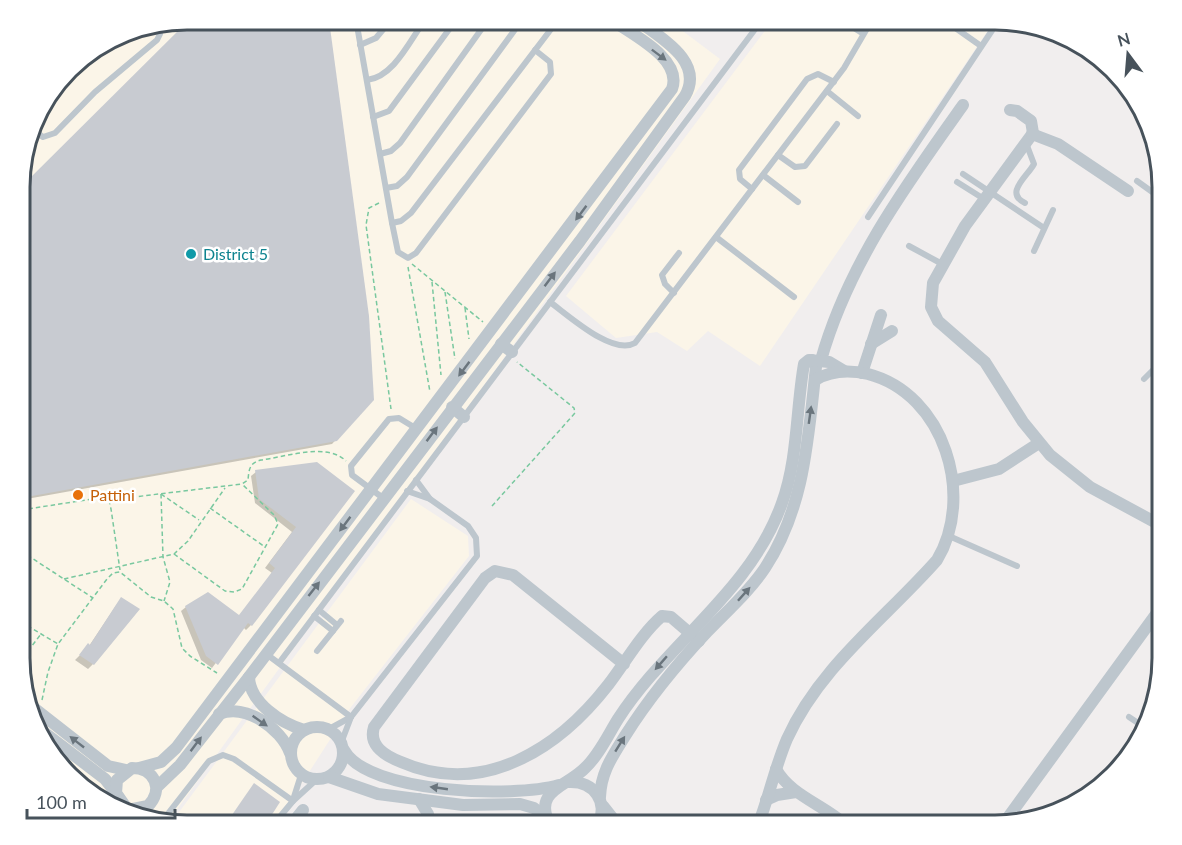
<svg xmlns="http://www.w3.org/2000/svg" width="1182" height="845" viewBox="0 0 1182 845" font-family="Lato,sans-serif">
<style>
.commercial{fill:#fbf5e8}
.shadow{fill:#0003}
.building{fill:#c8cbd1}
.lines{fill:none;stroke-linecap:round;stroke-linejoin:round}
.path{stroke:#79c89f;stroke-width:1.5;stroke-dasharray:4.5 3;stroke-linecap:butt}
.service{stroke:#bdc6cd;stroke-width:6}
.minor{stroke:#bdc6cd;stroke-width:12}
.oneway{fill:#6a757d}
.culture-dot{fill:#0f9aa8;stroke:#fff;stroke-width:2}
.food-dot{fill:#e8710a;stroke:#fff;stroke-width:2}
.labels{text-anchor:middle;stroke-width:5;stroke-linejoin:round;paint-order:stroke}
.culture-label{font-size:16px;fill:#0d838f;stroke:#fff;text-anchor:start}
.food-label{font-size:16px;fill:#c56008;stroke:#fff;text-anchor:start}
.rim{fill:none;stroke:#47525b;stroke-width:3}
</style>
<rect width="100%" height="100%" fill="#f1eeee"/>
<g class="commercial">
<polygon points="187,20 668,20 720,59 168,822 85,791 42,741 21,680 21,165 42,104 77,61 133,29"/>
<polygon points="773,20 995,20 760,366 708,331 687,351 657,332 616,338 566,296"/>
<polygon points="411,499 468,536 469,556 351,707 275,825 171,823"/>
</g>
<g class="shadow">
<polygon points="191,20 327,20 368,317 373,399 332,444 21,500 21,190"/>
<polygon points="256,472 353,492 251,625 246,630 243,627 212,668 201,660 181,611 186,607 239,617 272,573 265,568 292,532 255,503 251,476"/>
<polygon points="117,604 93,664 88,669 75,660 89,646"/>
<polygon points="52,753 86,778 80,786"/>
</g>
<g class="building">
<polygon points="189,20 329,20 369,316 374,400 337,441 21,498 21,191 25,183"/>
<polygon points="317,462 355,491 252,626 248,623 218,665 206,656 185,606 208,592 239,615 275,568 269,563 296,527 259,499 255,470"/>
<polygon points="121,597 140,609 94,665 79,655 88,643 90,645"/>
<polygon points="63,763 88,778 81,787 62,764"/>
<polygon points="254,783 280,802 273,813 263,825 225,825"/>
</g>
<g class="lines">
<g class="path">
<polyline points="27,148 35,140"/>
<polyline points="379,203 369,208 366,225 391,409"/>
<polyline points="412,264 483,322"/>
<polyline points="408,267 430,392"/>
<polyline points="432,282 441,375"/>
<polyline points="445,292 455,359"/>
<polyline points="465,308 469,339"/>
<polyline points="161,494 163,557 170,582 164,601"/>
<polyline points="161,494 199,520"/>
<path d="M109 500 242 484 248 480C249 470 249 463 261 460 285 457 327 442 346 461"/>
<polyline points="492,506 575,413 574,408 517,362"/>
<polyline points="210,508 265,547"/>
<polyline points="21,510 105,497 109,500 111,509 120,570"/>
<polyline points="21,551 93,598"/>
<polyline points="174,554 225,591 234,592 242,589 278,524 274,515 242,484"/>
<polyline points="64,579 174,554 188,541 225,488"/>
<polyline points="21,622 58,644"/>
<polyline points="28,651 41,634"/>
<polyline points="42,700 48,672 58,644 107,579 113,573 120,572 151,597 164,601 173,609 182,648 190,656 217,673"/>
</g>
<g class="service">
<polyline points="356,20 392,223 398,252 408,258 416,253 551,74 550,62 535,50"/>
<polyline points="841,20 862,33"/>
<polyline points="944,20 981,46"/>
<polyline points="360,45 376,38 391,20"/>
<path d="M367 80C394 77 410 40 425 20"/>
<polyline points="827,91 858,116"/>
<polyline points="373,117 389,111 456,20"/>
<polyline points="33,130 43,137 55,133 95,92 157,40 160,34 158,24"/>
<polyline points="380,154 391,151 400,143 488,20"/>
<polyline points="778,155 795,167 805,166 837,124"/>
<polyline points="963,174 1044,228"/>
<polyline points="763,175 798,202"/>
<polyline points="1137,181 1162,199"/>
<polyline points="957,182 984,199"/>
<polyline points="386,188 397,186 407,177 522,20"/>
<polyline points="752,189 740,179 739,170 807,79 818,74 834,82"/>
<path d="M1025 203C1004 193 1027 177 1034 164L1026 143"/>
<polyline points="868,217 999,20"/>
<polyline points="392,223 401,221 411,213 558,20"/>
<polyline points="716,237 794,297"/>
<polyline points="909,246 944,265"/>
<polyline points="1034,251 1053,210"/>
<polyline points="674,293 665,284 662,275 679,253"/>
<path d="M550 302C569 316 613 356 635 343L844 68 872 20"/>
<polyline points="1144,379 1162,361"/>
<polyline points="416,480 430,499"/>
<polyline points="383,498 352,475 351,466 389,419 399,418 417,429"/>
<polyline points="949,536 1017,566"/>
<polyline points="319,610 337,625"/>
<polyline points="314,616 333,631"/>
<polyline points="317,651 341,621"/>
<polyline points="265,653 351,717"/>
<path d="M21 658C31 667 31 677 24 688"/>
<polyline points="279,663 762,20"/>
<polyline points="1129,717 1141,725"/>
<polyline points="329,729 351,717 477,556 476,538 468,526 430,499 407,491"/>
<polyline points="343,746 343,738 351,717"/>
<polyline points="293,800 301,775"/>
<polyline points="293,801 316,780"/>
<polyline points="163,820 209,761 223,755 234,759 293,801 273,825"/>
</g>
<g class="minor">
<polyline points="1010,110 1017,111 1031,121 1033,133 965,226 933,283 931,307 938,321 985,362 1023,422 1050,455 1090,487 1162,526"/>
<polyline points="1032,134 1058,144 1128,191"/>
<polyline points="501,344 512,352"/>
<polyline points="871,344 892,331"/>
<path d="M821 360C848 264 906 185 963 105"/>
<polyline points="862,373 881,315"/>
<polyline points="452,407 464,417"/>
<polyline points="953,481 999,469 1039,443"/>
<path d="M624 664 513 575 495 571 485 578 374 727C368 746 386 756 401 762 484 798 559 748 608 685 625 663 641 634 662 616L671 617 699 641"/>
<path d="M249 677C250 703 281 723 304 730"/>
<polyline points="30,705 108,766 126,770"/>
<path d="M219 714C245 703 281 728 290 753"/>
<circle cx="317" cy="753" r="26"/>
<polyline points="37,727 105,779 116,793"/>
<path d="M344 750C368 794 515 798 559 785"/>
<path d="M139 768 161 762 176 748 672 89C683 59 633 35 612 20"/>
<path d="M776 769C790 795 824 805 846 825"/>
<polyline points="329,777 378,794 463,805 520,804 534,808 546,818"/>
<path d="M569 782C594 781 609 802 598 825"/>
<path d="M157 787 180 765 249 677 580 241 685 96C705 61 660 38 637 20"/>
<path d="M600 797C601 772 612 757 625 736 649 698 677 664 707 632 727 611 749 592 765 568 805 507 808 438 816 367L812 360"/>
<polyline points="419,799 428,814 430,825"/>
<polyline points="766,800 777,795 796,792"/>
<path d="M125 806 116 793 117 780 132 768C155 768 164 790 148 806L133 809"/>
<polyline points="603,806 618,825"/>
<polyline points="1004,823 1162,606"/>
<polyline points="291,825 303,810"/>
<path d="M550 825C532 790 567 787 585 768 599 755 608 735 618 719 667 643 751 591 782 503 798 459 796 409 804 364L809 360 829 362 844 371"/>
<path d="M758 825C769 797 775 767 787 739 820 666 886 618 937 560 975 497 945 394 868 374 850 370 832 370 815 380"/>
</g>
</g>
<defs><path id="oneway-solid" d="M-6-.8H1V-3.2L6.5 0L1 3.2V.8H-6Z" transform="scale(1.5)"/></defs>
<g class="oneway">
<use href="#oneway-solid" transform="translate(659 55) rotate(37)"/>
<use href="#oneway-solid" transform="translate(581 213) rotate(127)"/>
<use href="#oneway-solid" transform="translate(550 279) rotate(-53)"/>
<use href="#oneway-solid" transform="translate(464 369) rotate(127)"/>
<use href="#oneway-solid" transform="translate(810 415) rotate(-82)"/>
<use href="#oneway-solid" transform="translate(432 434) rotate(-53)"/>
<use href="#oneway-solid" transform="translate(345 524) rotate(127)"/>
<use href="#oneway-solid" transform="translate(314 589) rotate(-52)"/>
<use href="#oneway-solid" transform="translate(744 594) rotate(-48)"/>
<use href="#oneway-solid" transform="translate(661 663) rotate(131)"/>
<use href="#oneway-solid" transform="translate(260 721) rotate(35)"/>
<use href="#oneway-solid" transform="translate(77 742) rotate(-142)"/>
<use href="#oneway-solid" transform="translate(196 744) rotate(-53)"/>
<use href="#oneway-solid" transform="translate(620 744) rotate(-58)"/>
<use href="#oneway-solid" transform="translate(439 788) rotate(-172)"/>
</g>
<circle class="culture-dot" cx="191" cy="254" r="6"/>
<circle class="food-dot" cx="78" cy="495" r="6"/>
<g class="labels">
<g class="culture-label">
<text x="203" y="260">District 5</text>
</g>
<g class="food-label">
<text x="90" y="501">Pattini</text>
</g>
</g>
<path d="M0 0H1182V845H0ZM187 30H995A157 157 0 0 1 1152 187V658A157 157 0 0 1 995 815H187A157 157 0 0 1 30 658V187A157 157 0 0 1 187 30Z" fill="#fff" fill-rule="evenodd"/>
<path class="rim" d="M187 30H995A157 157 0 0 1 1152 187V658A157 157 0 0 1 995 815H187A157 157 0 0 1 30 658V187A157 157 0 0 1 187 30Z"/>
<g transform="translate(1128 54) rotate(344)" stroke="#ffffff" stroke-width="4.5" paint-order="stroke">
<path d="M0-4.5L10 22L0 15L-10 22Z" fill="#47525b"/>
<text y="-9" font-size="16" font-weight="bold" text-anchor="middle" fill="#47525b">N</text>
</g>
<path d="M27 809v9h148v-9" fill="none" stroke="#47525b" stroke-width="3"/>
<text x="36" y="809" font-size="18" fill="#47525b" stroke="#ffffff" stroke-width="4.5" paint-order="stroke">100 m</text>
</svg>
